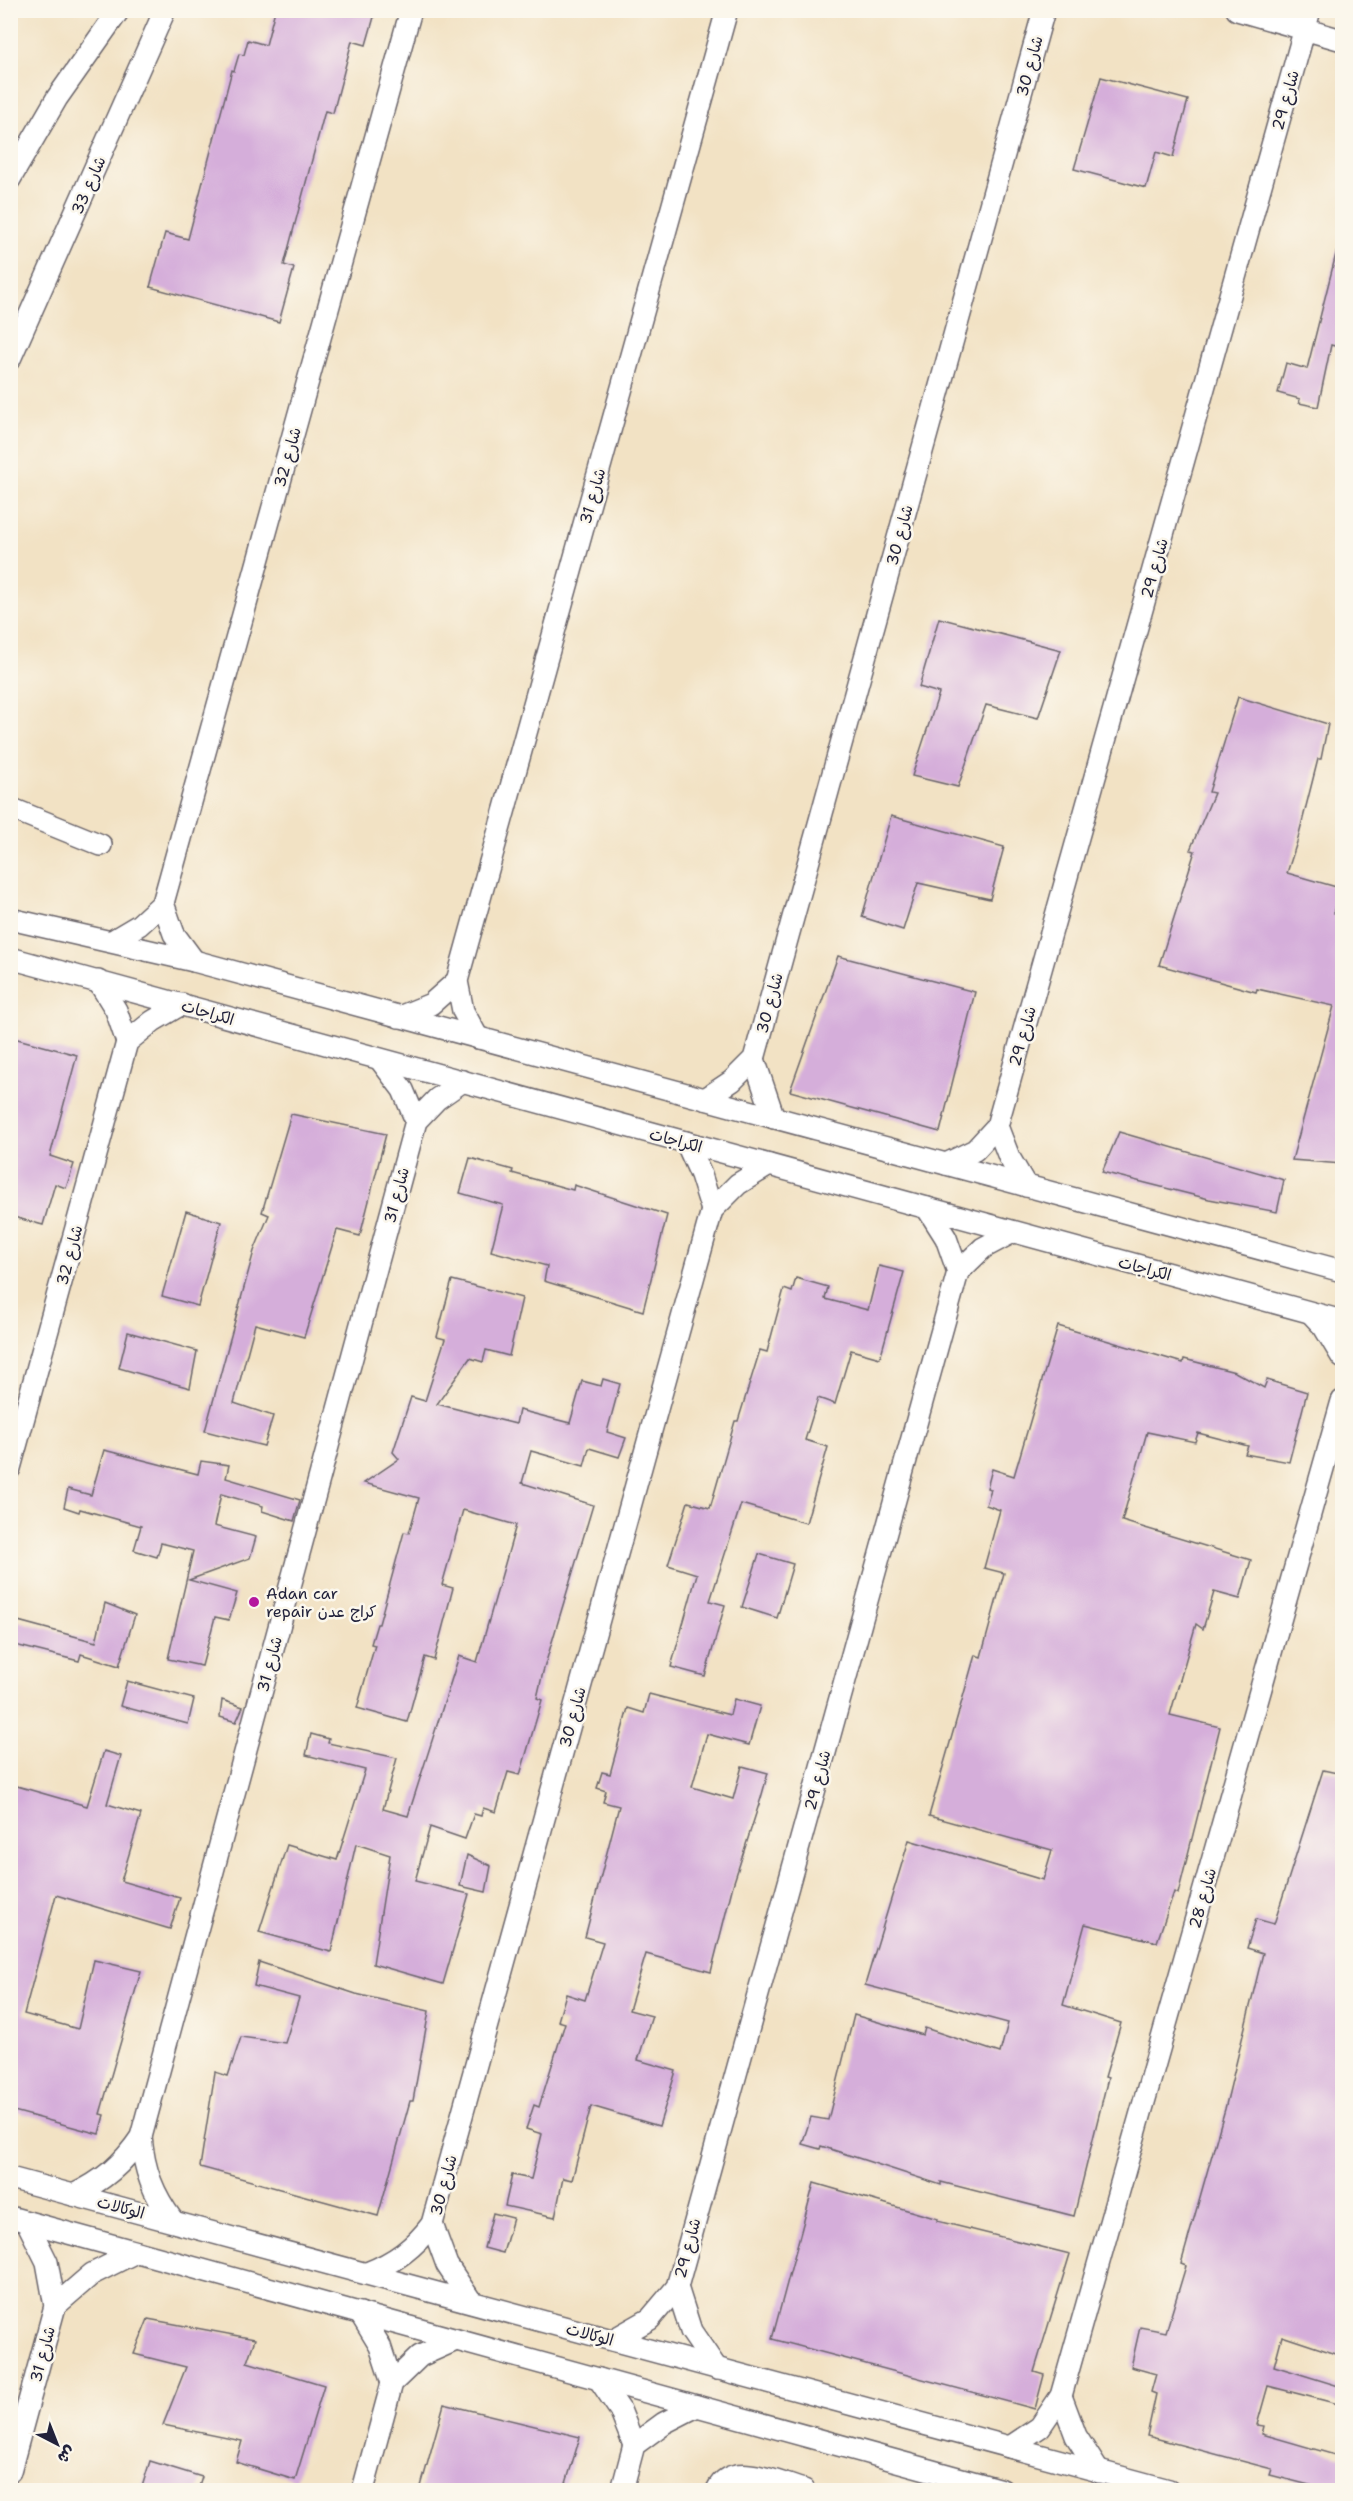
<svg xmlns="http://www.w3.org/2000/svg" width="1353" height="2501" viewBox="0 0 1353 2501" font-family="'Shantell Sans','Playpen Sans Arabic',sans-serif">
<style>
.building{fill:#d5aeda}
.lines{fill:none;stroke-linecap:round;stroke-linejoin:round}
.minor-casing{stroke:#6b656b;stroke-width:24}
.minor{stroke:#fff;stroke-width:21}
.poi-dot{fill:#b5179e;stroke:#fbf7ec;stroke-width:2}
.labels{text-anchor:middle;stroke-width:5;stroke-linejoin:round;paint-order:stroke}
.street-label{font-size:16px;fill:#22223b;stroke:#fbf7ec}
.poi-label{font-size:16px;fill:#22223b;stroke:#fbf7ec;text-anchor:start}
</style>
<rect width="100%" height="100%" fill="#fbf7ec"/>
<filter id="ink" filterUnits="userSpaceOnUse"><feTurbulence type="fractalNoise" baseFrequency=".0167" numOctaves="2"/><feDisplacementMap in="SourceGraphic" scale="12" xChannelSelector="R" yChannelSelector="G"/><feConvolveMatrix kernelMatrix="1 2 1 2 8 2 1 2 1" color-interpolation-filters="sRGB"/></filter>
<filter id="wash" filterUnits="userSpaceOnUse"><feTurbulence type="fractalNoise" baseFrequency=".008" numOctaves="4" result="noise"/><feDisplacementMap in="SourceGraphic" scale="24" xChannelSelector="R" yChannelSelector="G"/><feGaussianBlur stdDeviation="1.35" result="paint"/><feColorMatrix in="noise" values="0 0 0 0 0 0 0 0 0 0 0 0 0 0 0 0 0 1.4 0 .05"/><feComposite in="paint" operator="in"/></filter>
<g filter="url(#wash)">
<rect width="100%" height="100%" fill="#f2e2c4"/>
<g id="blocks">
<g class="building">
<polygon points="275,10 376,10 366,45 352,41 333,113 325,111 284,265 294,268 279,322 150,287 165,233 188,239 232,70 234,71 239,54 244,55 248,40 266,45"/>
<polygon points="1101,77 1188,100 1173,157 1156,152 1146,188 1074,169"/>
<polygon points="1337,250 1342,250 1342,348 1331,345 1318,407 1299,403 1300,399 1278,393 1286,363 1307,369"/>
<polygon points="939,618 1061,650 1038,718 986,705 958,787 912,776 939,693 919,687"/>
<polygon points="1238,697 1328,724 1321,759 1318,759 1297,842 1287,873 1340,888 1334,913 1342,914 1342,1164 1292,1160 1334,1006 1257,989 1256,992 1159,965 1195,851 1190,850 1214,793 1209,792"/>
<polygon points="891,816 1004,847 990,899 918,883 903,930 862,917"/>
<polygon points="838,956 975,992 940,1132 790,1091"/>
<polygon points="10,1037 77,1055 50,1156 74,1164 66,1188 55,1184 43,1225 10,1216"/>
<polygon points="291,1114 386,1134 360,1236 337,1230 304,1337 255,1324 234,1403 273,1416 264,1446 205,1431 254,1251 269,1215 262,1212"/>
<polygon points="1119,1132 1284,1180 1277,1212 1209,1199 1102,1172"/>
<polygon points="470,1158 513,1170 512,1173 573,1190 574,1185 667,1215 643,1311 544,1281 547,1266 491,1251 503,1205 460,1193"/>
<polygon points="186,1211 221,1222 198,1306 162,1296"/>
<polygon points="879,1266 904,1272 880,1358 851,1350 835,1404 818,1398 805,1440 828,1447 806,1523 741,1504 710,1601 725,1605 705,1676 671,1667 697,1574 668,1565 688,1502 710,1508 735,1421 738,1421 760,1350 767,1352 784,1289 792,1292 796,1278 828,1287 825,1299 868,1310"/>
<polygon points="452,1280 522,1298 509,1356 486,1350 483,1362 470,1358 437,1404 516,1424 519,1410 570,1423 582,1381 601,1386 603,1379 620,1384 607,1432 626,1438 619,1457 589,1448 584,1466 531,1451 522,1483 593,1505 543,1672 537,1698 542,1700 520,1775 508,1772 496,1812 483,1808 481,1816 474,1814 465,1839 430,1827 415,1881 469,1894 443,1984 373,1964 390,1855 356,1844 331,1952 259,1932 287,1845 337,1860 365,1770 306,1755 311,1734 329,1739 328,1743 397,1758 383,1809 408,1816 459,1656 477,1662 516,1525 463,1510 442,1585 453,1588 434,1660 425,1657 407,1722 357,1708 375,1645 371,1644 377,1624 379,1624 404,1532 409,1533 419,1498 364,1483 399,1459 393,1452 411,1397 425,1401 445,1339 437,1337"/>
<polygon points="1058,1326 1183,1363 1184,1359 1235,1372 1264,1388 1267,1380 1307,1392 1289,1462 1245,1454 1248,1446 1198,1433 1195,1442 1147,1432 1122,1521 1251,1560 1240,1599 1214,1592 1203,1629 1196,1624 1170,1715 1220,1727 1178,1894 1174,1892 1157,1942 1085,1924 1063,2005 1121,2023 1105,2077 1108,2078 1074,2216 941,2182 941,2185 821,2146 820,2149 802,2144 811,2117 828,2120 854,2015 923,2035 925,2028 1000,2053 1008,2023 865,1985 909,1840 1043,1880 1052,1850 929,1816 975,1655 981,1657 1004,1573 984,1568 1000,1510 986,1505 991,1489 987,1488 992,1469 1014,1476"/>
<polygon points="128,1332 197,1351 190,1388 119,1368"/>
<polygon points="104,1450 198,1474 201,1461 229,1465 226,1478 300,1500 294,1521 262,1511 263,1506 221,1494 214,1526 256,1537 250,1558 189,1580 237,1593 229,1620 215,1617 202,1666 168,1659 193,1551 161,1543 157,1557 134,1550 141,1526 80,1509 79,1512 64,1507 68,1489 91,1495"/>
<polygon points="759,1554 793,1564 777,1618 742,1607"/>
<polygon points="105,1603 135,1615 119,1666 81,1654 79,1661 11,1644 18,1621 96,1642"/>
<polygon points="127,1681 194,1699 188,1724 120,1706"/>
<polygon points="649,1694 730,1715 734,1699 760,1706 749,1745 707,1734 692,1787 733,1799 742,1766 768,1773 761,1798 733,1885 711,1972 646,1954 629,2010 652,2016 638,2060 676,2071 659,2126 591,2106 572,2180 563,2178 555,2217 505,2206 512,2175 531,2179 542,2134 526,2129 534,2105 539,2107 565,2023 558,2021 566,1994 585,2000 603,1942 585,1937 619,1806 603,1802 606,1791 597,1788 602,1772 610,1774 628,1708 644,1713"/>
<polygon points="222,1700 243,1707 236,1722 220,1717"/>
<polygon points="104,1751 121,1756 107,1804 141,1814 121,1881 180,1898 170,1929 56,1895 24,2014 78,2029 94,1960 141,1971 100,2114 104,2115 99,2134 10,2110 10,1784 87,1806"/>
<polygon points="1323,1770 1342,1774 1342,2356 1282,2336 1274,2366 1342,2387 1342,2405 1268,2386 1257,2425 1264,2426 1262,2434 1342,2457 1342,2490 1329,2490 1270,2475 1272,2469 1147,2436 1156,2394 1151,2392 1156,2374 1131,2367 1140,2327 1166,2332 1186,2266 1181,2264 1225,2109 1263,1953 1247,1948 1256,1919 1274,1924"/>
<polygon points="467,1855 491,1866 486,1892 460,1886"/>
<polygon points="259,1962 356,1994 429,2011 413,2101 410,2101 378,2216 200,2167 215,2072 228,2076 241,2037 285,2043 299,1998 254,1986"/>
<polygon points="814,2183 938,2219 937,2221 1070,2254 1034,2372 1044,2375 1035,2409 772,2339"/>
<polygon points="493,2213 513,2218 503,2253 484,2248"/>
<polygon points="148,2319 255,2339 247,2362 324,2385 295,2480 236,2462 242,2441 163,2425 186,2367 134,2354"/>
<polygon points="444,2404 580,2437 564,2490 420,2490"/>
<polygon points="150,2461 202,2477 198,2490 141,2490"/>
</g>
</g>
</g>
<g filter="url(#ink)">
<use href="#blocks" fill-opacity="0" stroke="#6b656b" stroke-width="1.5"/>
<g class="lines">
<defs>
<g id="minor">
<polyline points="1237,10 1342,40"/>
<polyline points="10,179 57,98 119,10"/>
<polyline points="10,359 165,10"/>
<polyline points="10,808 101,845"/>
<polyline points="163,903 174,934 194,961"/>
<polyline points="10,919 194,961 1342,1271"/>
<polyline points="112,941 139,925 163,903 411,10"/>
<polyline points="10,958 1342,1321"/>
<polyline points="98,981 116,1010 127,1042"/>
<polyline points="399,1017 431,1004 457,981"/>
<polyline points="478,1038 463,1011 457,981 727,10"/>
<polyline points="754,1059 774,1118"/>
<polyline points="381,1061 403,1090 416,1121"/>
<polyline points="705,1099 732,1081 754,1059 1044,10"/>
<polyline points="997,1126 1009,1157 1026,1186"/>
<polyline points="686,1142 701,1175 712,1210"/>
<polyline points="946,1164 975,1150 997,1126 1310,10"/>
<polyline points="927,1208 946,1238 958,1272"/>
<polyline points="1311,1313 1324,1327 1342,1357"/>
<polyline points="10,1468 127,1042 153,1021 182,1004"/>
<path d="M141 2137C144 2170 153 2194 173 2221"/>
<polyline points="10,2178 1169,2490"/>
<path d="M73 2195C103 2181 123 2164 141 2137L416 1121 437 1099 463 1081"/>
<polyline points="10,2217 1002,2490"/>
<polyline points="432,2224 447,2265 471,2301"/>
<path d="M367 2273C395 2262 414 2248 432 2224L712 1210 738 1184 769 1165"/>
<polyline points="677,2287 691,2331 717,2369"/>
<polyline points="55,2306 92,2274 136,2252"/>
<polyline points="360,2313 380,2346 392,2383"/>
<polyline points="613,2340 650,2319 677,2287 958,1272 983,1248 1013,1232"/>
<polyline points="599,2379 620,2410 634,2445"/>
<polyline points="1061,2396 1076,2436 1099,2472"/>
<polyline points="1010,2447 1040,2427 1061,2396 1342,1401"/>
<polyline points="10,2471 55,2306 47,2262 27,2222"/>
<polyline points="363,2490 392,2383 420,2356 456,2340"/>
<polyline points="622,2490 634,2445 664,2423 697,2406"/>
<path d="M717 2490C732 2459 778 2483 804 2490"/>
</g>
</defs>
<use href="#minor" class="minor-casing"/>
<use href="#minor" class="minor"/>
</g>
</g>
<circle class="poi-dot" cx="254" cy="1602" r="6"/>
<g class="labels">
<g class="street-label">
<text transform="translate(1029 66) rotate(-75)" y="6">شارع 30</text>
<text transform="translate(1285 100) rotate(-74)" y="6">شارع 29</text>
<text transform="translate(88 185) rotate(-66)" y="6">شارع 33</text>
<text transform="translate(287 457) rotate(-74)" y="6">شارع 32</text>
<text transform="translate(592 496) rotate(-74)" y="6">شارع 31</text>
<text transform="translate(899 535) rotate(-75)" y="6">شارع 30</text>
<text transform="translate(1154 568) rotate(-74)" y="6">شارع 29</text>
<text transform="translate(769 1003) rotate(-75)" y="6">شارع 30</text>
<text transform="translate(208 1012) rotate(16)" y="6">الكراجات</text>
<text transform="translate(1022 1036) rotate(-74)" y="6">شارع 29</text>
<text transform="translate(676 1140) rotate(15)" y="6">الكراجات</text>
<text transform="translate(396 1195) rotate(-75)" y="6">شارع 31</text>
<text transform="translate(69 1255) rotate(-75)" y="6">شارع 32</text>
<text transform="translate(1145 1268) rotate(15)" y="6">الكراجات</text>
<text transform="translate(269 1664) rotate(-75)" y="6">شارع 31</text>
<text transform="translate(572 1717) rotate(-75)" y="6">شارع 30</text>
<text transform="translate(817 1780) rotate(-75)" y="6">شارع 29</text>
<text transform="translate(1202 1898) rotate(-74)" y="6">شارع 28</text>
<text transform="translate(443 2185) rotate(-75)" y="6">شارع 30</text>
<text transform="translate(121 2207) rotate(15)" y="6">الوكالات</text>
<text transform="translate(687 2248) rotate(-75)" y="6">شارع 29</text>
<text transform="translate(590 2334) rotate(15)" y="6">الوكالات</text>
<text transform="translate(42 2354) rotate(-75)" y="6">شارع 31</text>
</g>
<g class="poi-label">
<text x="266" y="1599">Adan car<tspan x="266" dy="18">repair كراج عدن</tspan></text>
</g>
</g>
<rect width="1353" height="2501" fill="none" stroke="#fbf7ec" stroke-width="36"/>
<g transform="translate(57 2444) rotate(138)" stroke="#fbf7ec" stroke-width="4.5" paint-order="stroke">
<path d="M0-4.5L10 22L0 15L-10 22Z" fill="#22223b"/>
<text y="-9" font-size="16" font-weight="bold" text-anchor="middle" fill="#22223b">ش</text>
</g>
</svg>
